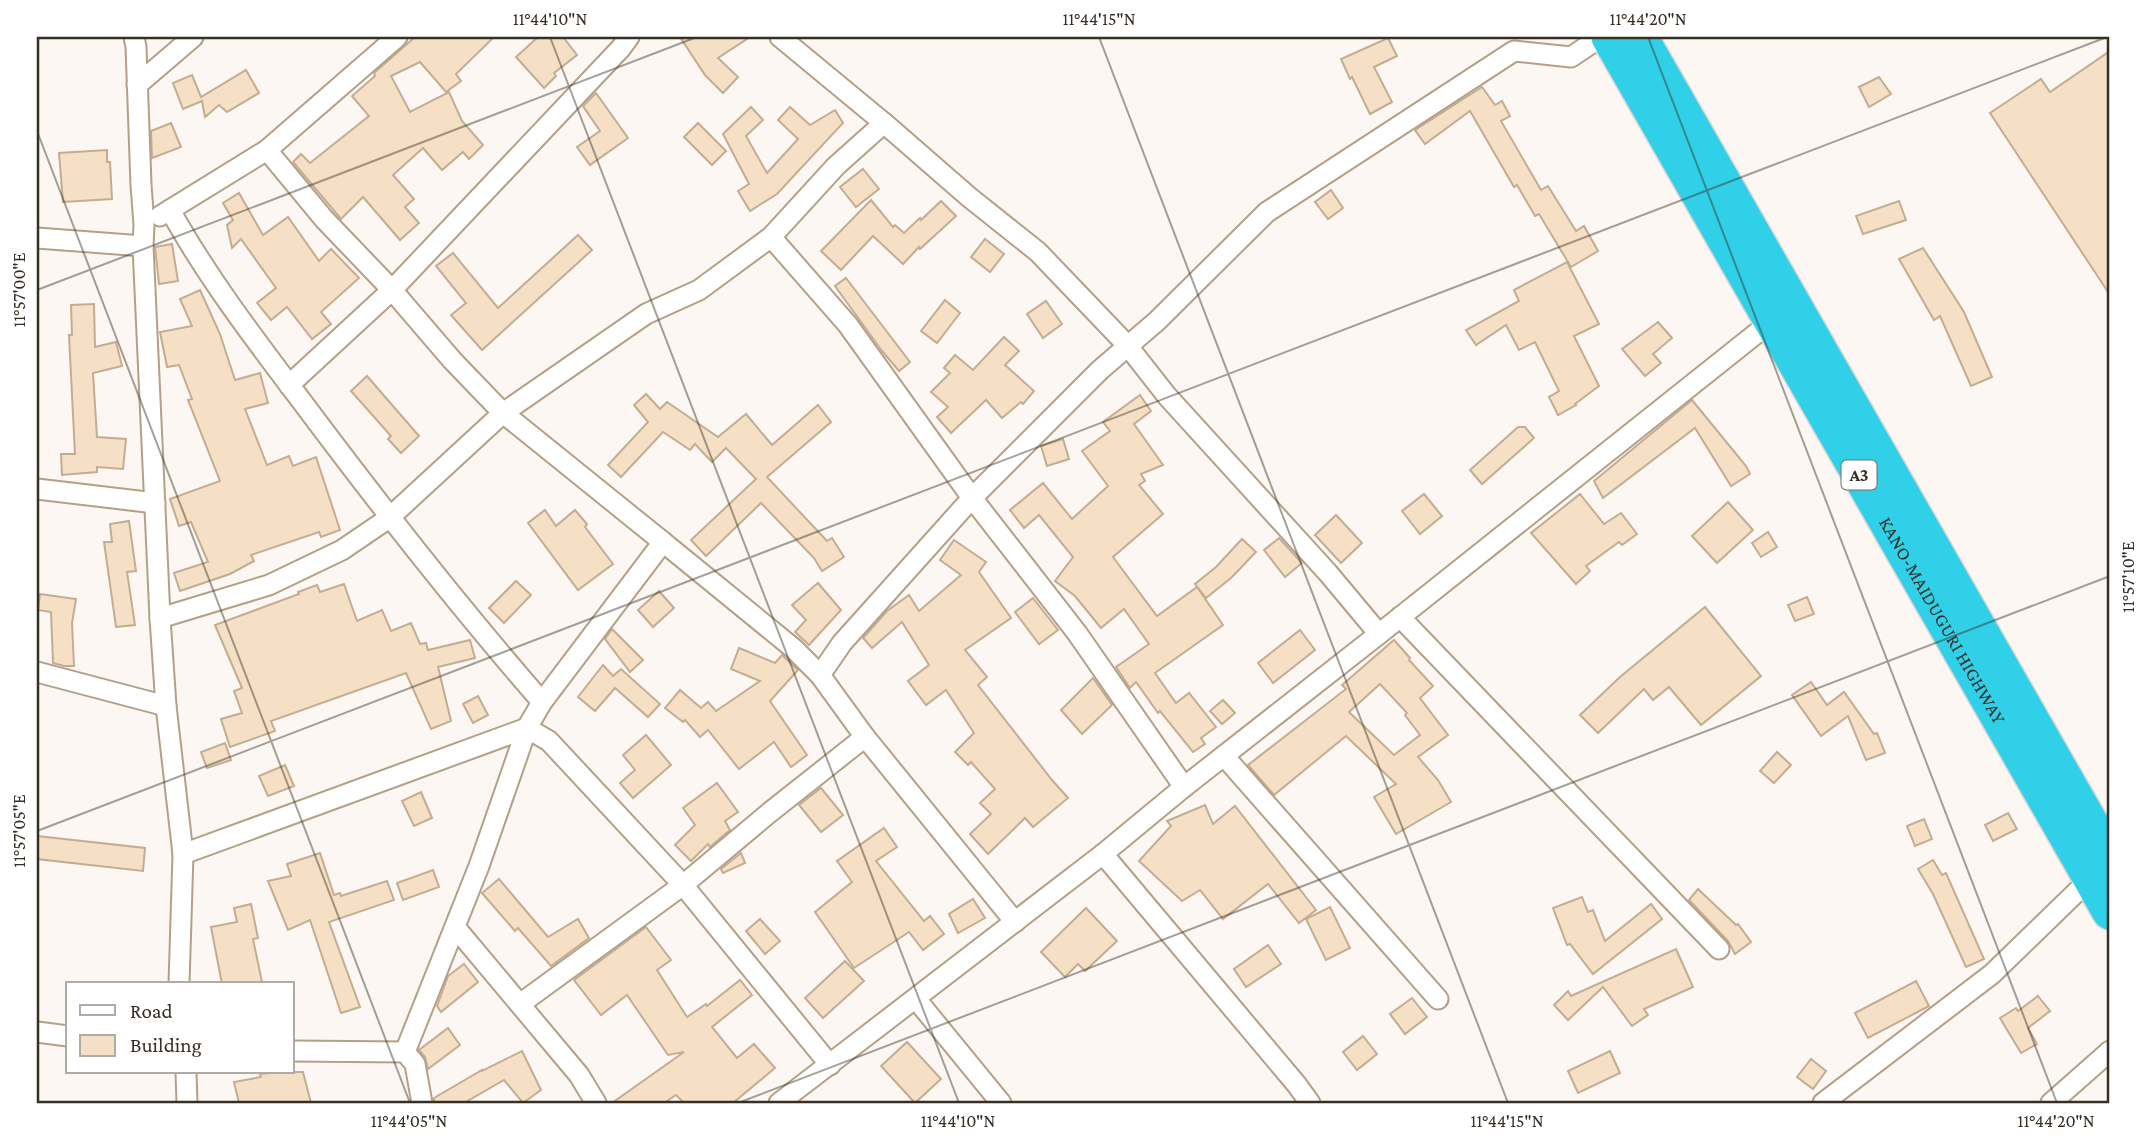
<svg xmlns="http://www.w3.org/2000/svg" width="2147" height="1140" viewBox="0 0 2147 1140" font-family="'Crimson Pro',serif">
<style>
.building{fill:#f6e0c5;stroke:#c2ad93;stroke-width:2;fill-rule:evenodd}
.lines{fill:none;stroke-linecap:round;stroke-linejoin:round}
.street-casing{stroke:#b4a086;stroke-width:23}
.highway-casing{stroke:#d7d5d3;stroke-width:38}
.street{stroke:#fff;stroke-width:19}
.highway{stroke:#30d0e8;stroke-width:35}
.ticks{fill:none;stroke:#372e24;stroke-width:2;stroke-opacity:0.45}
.labels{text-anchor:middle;stroke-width:5;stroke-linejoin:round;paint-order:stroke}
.shield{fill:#fff;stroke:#736d66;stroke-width:2}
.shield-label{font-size:18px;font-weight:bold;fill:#372e24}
.street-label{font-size:19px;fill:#372e24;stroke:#fff}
.neatline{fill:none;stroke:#372e24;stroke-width:2.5}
.ticks-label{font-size:18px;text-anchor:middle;fill:#372e24}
</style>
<rect width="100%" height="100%" fill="#fcf7f2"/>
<g class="building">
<polygon points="415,37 494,37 456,74 461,81 446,92 420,62 391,76 410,112 449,92 462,121 483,145 469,159 463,152 442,170 423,148 393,175 414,199 405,207 419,223 400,240 363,197 341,219 293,162 301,154 310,163 369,116 352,96 375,76 374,73"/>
<polygon points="538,37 563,37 577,55 554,73 556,76 544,88 516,57"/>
<polygon points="680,37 750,37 718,58 738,77 723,93 705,75"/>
<polygon points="1388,38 1397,56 1374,67 1392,102 1370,114 1352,77 1350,79 1341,59"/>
<polygon points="2110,51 2110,295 1990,113 2041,79 2050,92"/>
<polygon points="246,70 259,93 227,112 219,105 205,117 202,101 183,109 173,83 192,75 201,97"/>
<polygon points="1879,77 1891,94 1869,107 1859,87"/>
<polygon points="1482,87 1495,105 1502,101 1510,116 1501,121 1541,190 1548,186 1576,231 1584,226 1598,251 1571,267 1539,214 1535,216 1517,185 1514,187 1470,111 1425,144 1415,130"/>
<polygon points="596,93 628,138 590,165 577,147 600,131 583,106"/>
<polygon points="751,107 763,120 746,136 767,173 798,139 778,120 790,107 810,125 835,110 843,123 777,194 750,211 738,191 749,184 723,134"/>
<polygon points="171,123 181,147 152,158 151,131"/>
<polygon points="698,123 726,151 712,165 684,137"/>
<polygon points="107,150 107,162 110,162 112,199 63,202 59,153"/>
<polygon points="863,169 879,189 856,207 840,187"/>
<polygon points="1331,190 1343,208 1328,219 1315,202"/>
<polygon points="239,193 263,235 288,217 319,261 331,249 359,278 321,312 331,324 312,339 287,307 271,320 257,303 276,288 241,239 232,248 227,225 233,220 223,203"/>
<polygon points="871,200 893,227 895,225 904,233 920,218 921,220 941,201 956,216 920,249 919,247 903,264 873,236 841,270 821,251"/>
<polygon points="1899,201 1906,220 1863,234 1856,216"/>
<polygon points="578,235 592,250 482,350 451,315 466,303 436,266 453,253 498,308"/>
<polygon points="985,239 1004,254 990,272 971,257"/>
<polygon points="172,244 178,281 159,284 155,247"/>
<polygon points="1923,248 1964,312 1992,377 1971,386 1940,316 1934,320 1899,259"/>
<polygon points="1567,262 1599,324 1574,336 1599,386 1575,404 1576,405 1558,415 1549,397 1559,391 1535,342 1519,350 1506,325 1476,345 1466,330 1519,301 1514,290"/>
<polygon points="846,278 910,362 899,371 882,351 835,286"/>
<polygon points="200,290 220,334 235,380 260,373 268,403 245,409 267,465 289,456 293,466 316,457 340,530 321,537 319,532 251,555 254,561 230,574 180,591 174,573 208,562 191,522 179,526 170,499 220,481 188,400 192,399 179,365 167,367 160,332 192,326 180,299"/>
<polygon points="945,300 960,313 937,343 921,331"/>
<polygon points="1046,301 1062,324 1043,338 1027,314"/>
<polygon points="94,304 95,347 116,342 122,366 93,373 97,437 126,439 123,469 97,467 97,472 62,475 61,454 75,454 69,335 72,335 71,305"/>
<polygon points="1658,322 1672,338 1653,354 1661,363 1645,376 1622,349"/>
<polygon points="1004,337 1019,351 1005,365 1034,391 1023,404 1021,402 1002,418 986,400 951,433 937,417 948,407 931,392 950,373 944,368 955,355 973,370"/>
<polygon points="367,376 419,436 401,453 388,439 391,436 351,391"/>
<polygon points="646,394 660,409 667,402 718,437 746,414 772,445 818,405 831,422 767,477 827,541 832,538 844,557 822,571 814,558 761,503 706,556 691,540 756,479 726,448 712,462 695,444 690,450 663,432 621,477 608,465 648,422 634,405"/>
<polygon points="1140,395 1151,411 1134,424 1163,465 1141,474 1145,481 1139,485 1163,514 1113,557 1157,616 1197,587 1223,625 1155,673 1176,703 1189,693 1216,727 1201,738 1205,744 1193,752 1160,711 1158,713 1136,682 1130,688 1116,667 1149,644 1124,609 1101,628 1075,596 1055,581 1073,557 1039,515 1024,528 1010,510 1043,483 1072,519 1108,486 1082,451 1110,431 1103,422"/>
<polygon points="1692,400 1746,466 1750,474 1731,486 1695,428 1603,498 1594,481"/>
<polygon points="1518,427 1525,427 1534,438 1482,484 1470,470"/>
<polygon points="1063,439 1069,459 1047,466 1041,446"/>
<polygon points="1424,494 1442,516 1420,534 1402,511"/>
<polygon points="1580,494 1604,524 1621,513 1637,534 1622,545 1619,542 1586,566 1590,571 1576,584 1531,533"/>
<polygon points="1728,502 1753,530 1717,563 1692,536"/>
<polygon points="545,510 556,526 575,510 587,524 585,527 613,564 578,590 528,523"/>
<polygon points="1336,515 1362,543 1341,563 1315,535"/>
<polygon points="129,521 136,571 127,572 135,625 116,627 104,542 112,542 110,524"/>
<polygon points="1768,532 1777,547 1761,557 1752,543"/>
<polygon points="1279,538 1302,563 1285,577 1264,550"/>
<polygon points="1242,539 1256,552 1231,578 1206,598 1195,584 1216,567"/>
<polygon points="954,540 986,562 979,572 1011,618 965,650 987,677 978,685 1052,780 1068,798 1033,827 1025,818 988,854 970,834 991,814 980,803 995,789 971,762 968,765 955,752 974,733 946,690 926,705 908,681 929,665 902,622 872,648 863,638 887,611 909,595 919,611 961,575 940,560"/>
<polygon points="516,581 531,595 504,623 489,608"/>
<polygon points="818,583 841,610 809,645 795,632 806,620 792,605"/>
<polygon points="344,584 357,621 382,610 391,631 411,623 420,644 426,643 428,650 470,640 475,658 438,667 451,721 431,729 406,673 271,721 275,731 230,747 221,719 242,713 234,691 242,688 215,625 299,594 298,592 317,585 320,592"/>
<polygon points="659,591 674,608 653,627 638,610"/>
<polygon points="40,594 76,599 72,623 74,666 64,666 53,663 51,612 38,610"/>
<polygon points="1807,597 1814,614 1795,621 1788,605"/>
<polygon points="1033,598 1058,630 1039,644 1015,612"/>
<polygon points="1705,607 1761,676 1701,725 1669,687 1653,700 1644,689 1598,733 1580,715 1620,677"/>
<polygon points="612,629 643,660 630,672 605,639"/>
<polygon points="1300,630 1315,650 1273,683 1258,663"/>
<path d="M1394 640 1410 658 1409 660 1433 686 1420 698 1448 735 1418 757 1438 780 1451 802 1396 834 1374 797 1396 784 1346 736 1274 795 1248 765 1346 689 1342 685ZM1380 684 1407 713 1405 715 1420 735 1394 755 1349 712Z"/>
<polygon points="739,648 775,663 782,655 798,670 770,701 807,755 791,767 774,742 739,769 708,730 700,737 685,720 683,722 665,708 680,690 701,708 708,702 716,711 760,681 731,669"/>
<polygon points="603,665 613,676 621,669 660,704 648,717 615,688 595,711 578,697"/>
<polygon points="1093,678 1112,705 1082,734 1061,710"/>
<polygon points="1811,682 1827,705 1844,692 1874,734 1877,733 1885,753 1866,760 1848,716 1821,736 1792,695"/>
<polygon points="478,696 488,715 473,723 463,704"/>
<polygon points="1223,700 1235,713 1222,724 1210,711"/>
<polygon points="646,735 671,765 633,798 620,783 635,770 623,755"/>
<polygon points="225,743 231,760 207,768 201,752"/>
<polygon points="1777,752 1791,765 1774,783 1760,771"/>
<polygon points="285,765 294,786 268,796 259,776"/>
<polygon points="717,783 738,812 725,821 730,830 710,847 708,844 691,861 675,845 695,825 683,808"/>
<polygon points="821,788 843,815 821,832 799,805"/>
<polygon points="421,792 432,818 414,826 402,801"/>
<polygon points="1205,805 1213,824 1235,806 1316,910 1299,923 1268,884 1223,919 1200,890 1182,901 1139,861 1171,826 1167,821"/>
<polygon points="2008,813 2017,829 1993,841 1985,825"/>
<polygon points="1924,819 1932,839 1915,846 1907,826"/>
<polygon points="884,828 897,847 876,861 924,921 930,916 944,934 923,950 909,932 854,968 815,912 852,882 837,861"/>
<polygon points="37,836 145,848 143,871 37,859"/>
<polygon points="320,853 334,895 340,893 341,896 387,881 394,900 329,922 360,1007 341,1013 310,920 288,930 268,881 291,876 287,864"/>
<polygon points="741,853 745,863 723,873 721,869"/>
<polygon points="1933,860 1942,875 1946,873 1984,959 1966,967 1933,894 1918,869"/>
<polygon points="433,870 439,887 403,900 397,883"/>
<polygon points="499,879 548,937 578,919 589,938 551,966 518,928 515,931 482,893"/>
<polygon points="1698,889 1736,925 1738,924 1751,942 1735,954 1728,941 1689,900"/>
<polygon points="1582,897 1588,912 1593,910 1605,941 1651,904 1662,919 1593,974 1570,944 1567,945 1553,908"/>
<polygon points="973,899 985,918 958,933 949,914"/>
<polygon points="251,904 258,938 253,939 262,982 222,984 211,927 237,922 234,908"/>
<polygon points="1330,907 1350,948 1326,960 1306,919"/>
<polygon points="1086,908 1117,941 1085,971 1078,964 1065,977 1041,952"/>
<polygon points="760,919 780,941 765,954 746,931"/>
<polygon points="646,927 671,960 657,970 687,1017 706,1004 707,1006 740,980 752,995 712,1027 737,1058 754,1044 775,1068 733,1103 684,1103 676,1095 664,1103 612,1103 684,1052 668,1055 627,995 601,1015 574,980"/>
<polygon points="1268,945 1281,964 1246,987 1234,969"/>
<polygon points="1676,949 1693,987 1644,1009 1648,1015 1632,1026 1603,987 1568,1020 1554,1005 1568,991 1571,996"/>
<polygon points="845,961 864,981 823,1018 805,998"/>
<polygon points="464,964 478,982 441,1012 437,1006 448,976"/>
<polygon points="1916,981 1929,1006 1868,1038 1855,1013"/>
<polygon points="2038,996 2050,1011 2028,1028 2037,1044 2021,1053 2000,1018 2016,1008 2018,1011"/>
<polygon points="1412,998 1427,1017 1405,1034 1390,1014"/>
<polygon points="448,1028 460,1045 428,1069 425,1057 419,1050"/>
<polygon points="1363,1036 1377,1054 1357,1070 1343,1052"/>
<polygon points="907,1042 941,1079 915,1103 881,1066"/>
<polygon points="522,1051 541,1090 523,1103 504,1080 464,1103 434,1103 434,1098 482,1070 482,1071"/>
<polygon points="1610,1051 1620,1073 1578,1093 1568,1071"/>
<polygon points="1811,1059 1826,1071 1813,1089 1797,1077"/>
<polygon points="283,1072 303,1072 311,1103 239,1103 234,1082 261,1077 260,1074"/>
</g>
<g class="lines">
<defs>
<g id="street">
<polyline points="134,37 136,47 141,185 144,225 143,246 160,618 166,706 183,854 179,984"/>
<polyline points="780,37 884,123 969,197 1038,252 1127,345 1167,396 1328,573 1379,634"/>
<polyline points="137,85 193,37"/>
<polyline points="267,150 324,219 392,290 452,360 503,413 663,542"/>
<path d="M170 210C210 282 260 346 309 411 384 511 460 608 542 702"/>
<polyline points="160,216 267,150 397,37"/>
<polyline points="771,237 848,325 972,498 1077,633 1184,787"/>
<polyline points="37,238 143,246"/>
<polyline points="289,385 392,290 621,48 629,37"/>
<polyline points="37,489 155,503"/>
<polyline points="1400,617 1719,949"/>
<polyline points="160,618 269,585 342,550 389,518 503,413 646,314 699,290 771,237 836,166 884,123"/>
<polyline points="37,672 166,706"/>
<polyline points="820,675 842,643 972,498 1100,370 1157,321 1267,212 1514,51 1571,57 1601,37"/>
<polyline points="527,728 549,741 683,885 830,1065"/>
<polyline points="1224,756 1438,999"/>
<polyline points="183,854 527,728"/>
<polyline points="455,927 579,1075 596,1103"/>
<polyline points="916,999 1001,1103"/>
<polyline points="520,1004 683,885 769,813 865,737"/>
<polyline points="37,1032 68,1036"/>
<polyline points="292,1051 405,1052 415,1064 422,1103"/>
<polyline points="405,1052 479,866 527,728 542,702 663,542 793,648 820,675 865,737 1015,922"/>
<polyline points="186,1072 187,1103"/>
<polyline points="779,1103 1103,854"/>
<polyline points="1310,1103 1297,1085 1103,854 1184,787 1379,634 1772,321"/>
<polyline points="1823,1103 1992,974 2091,878"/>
<polyline points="2051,1103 2110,1051"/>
</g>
<g id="highway">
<path id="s1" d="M1609 37 2110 912"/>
<polyline points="1640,37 2110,857"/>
</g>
</defs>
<use href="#street" class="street-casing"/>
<use href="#highway" class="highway-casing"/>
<use href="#street" class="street"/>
<use href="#highway" class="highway"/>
</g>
<path class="ticks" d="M550 37 959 1103M1099 37 1508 1103M1648 37 2057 1103M37 131 410 1103M37 290 697 37M37 831 2107 37M738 1103 2110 576"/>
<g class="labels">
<rect class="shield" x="1841.5" y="460.5" width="35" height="29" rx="5"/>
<g class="shield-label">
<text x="1859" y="481">A3</text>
</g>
<g class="street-label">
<text dy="7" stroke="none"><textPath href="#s1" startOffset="672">KANO-MAIDUGURI HIGHWAY</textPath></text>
</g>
</g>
<rect width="2147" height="1140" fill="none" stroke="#ffffff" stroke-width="77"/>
<rect x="66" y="982" width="228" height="91" fill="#ffffff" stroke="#afaba7" stroke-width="2"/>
<rect x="80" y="1005" width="35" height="10" fill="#ffffff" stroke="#afaba7" stroke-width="2"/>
<text x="130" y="1018" font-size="21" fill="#372e24">Road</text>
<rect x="80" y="1035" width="35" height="21" fill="#f6e0c5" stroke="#afaba7" stroke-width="2"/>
<text x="130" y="1052" font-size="21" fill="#372e24">Building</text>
<rect x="38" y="38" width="2070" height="1064" class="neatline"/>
<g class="ticks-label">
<text x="550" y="25">11°44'10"N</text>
<text x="1099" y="25">11°44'15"N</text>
<text x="1648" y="25">11°44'20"N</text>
<text transform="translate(19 290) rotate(-90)" y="6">11°57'00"E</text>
<text transform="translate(2128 577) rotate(-90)" y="6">11°57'10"E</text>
<text transform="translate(19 831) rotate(-90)" y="6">11°57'05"E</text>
<text x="409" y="1127">11°44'05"N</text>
<text x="958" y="1127">11°44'10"N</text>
<text x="1507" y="1127">11°44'15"N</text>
<text x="2056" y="1127">11°44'20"N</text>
</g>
</svg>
